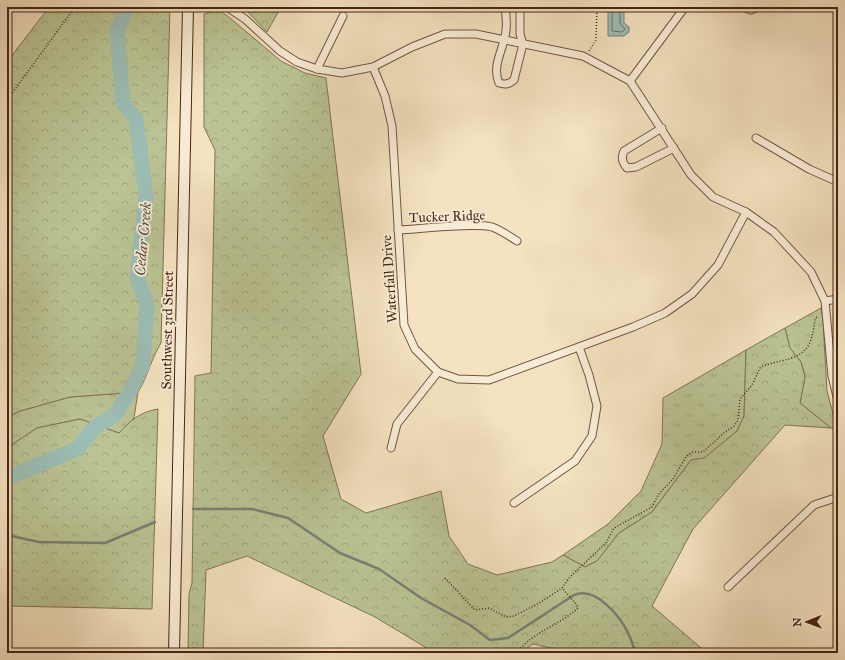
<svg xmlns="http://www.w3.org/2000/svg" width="845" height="660" viewBox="0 0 845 660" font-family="'IM FELL Great Primer',serif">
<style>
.grass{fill:url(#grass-tufts);stroke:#817454}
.forest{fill:url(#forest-crowns);stroke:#817454}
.water{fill:#9cbdb5;stroke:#7a8075}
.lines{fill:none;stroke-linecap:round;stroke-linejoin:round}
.shore{stroke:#727165;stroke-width:1}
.stream{stroke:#7a8075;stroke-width:2.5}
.river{stroke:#9cbdb5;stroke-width:15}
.minor-casing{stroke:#735440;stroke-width:9}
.secondary-casing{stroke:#482515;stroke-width:12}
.path{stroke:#482515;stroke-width:1.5;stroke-dasharray:1 2;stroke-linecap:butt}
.minor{stroke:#f8ecd6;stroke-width:7}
.secondary{stroke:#f8ecd6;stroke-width:10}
.labels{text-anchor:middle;stroke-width:3.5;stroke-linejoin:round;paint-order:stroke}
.street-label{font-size:14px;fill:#482515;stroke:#f8ecd6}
.water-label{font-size:15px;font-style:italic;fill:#5d4b3d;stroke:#f8ecd6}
</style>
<defs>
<pattern id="grass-tufts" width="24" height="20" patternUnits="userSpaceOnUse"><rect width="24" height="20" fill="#bac393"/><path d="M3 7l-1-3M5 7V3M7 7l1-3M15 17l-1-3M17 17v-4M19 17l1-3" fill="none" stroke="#a1a77e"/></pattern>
<pattern id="forest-crowns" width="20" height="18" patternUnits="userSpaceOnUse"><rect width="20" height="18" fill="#bac393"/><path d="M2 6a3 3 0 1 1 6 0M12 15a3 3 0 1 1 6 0" fill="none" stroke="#a1a77e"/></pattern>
</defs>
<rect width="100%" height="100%" fill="#f4e2c0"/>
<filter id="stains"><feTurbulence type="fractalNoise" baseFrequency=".005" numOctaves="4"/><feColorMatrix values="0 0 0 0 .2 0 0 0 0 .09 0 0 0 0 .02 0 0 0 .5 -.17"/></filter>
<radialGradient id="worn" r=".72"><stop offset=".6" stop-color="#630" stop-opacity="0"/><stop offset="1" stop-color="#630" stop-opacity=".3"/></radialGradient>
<g class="grass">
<polygon points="821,308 823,320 827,391 837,429 831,428 800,403 805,376 801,362 790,348 785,328"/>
<polygon points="746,350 744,416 737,431 704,459 691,460 652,512 619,533 597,561 585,567 563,555 608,524 641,491 662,444 663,398"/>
<polygon points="138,392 134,418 119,433 80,419 37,428 7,448 7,417 20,411 70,397"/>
</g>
<g class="forest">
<path d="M49 7H170L161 343C151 359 148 376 138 392L70 397 20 411 7 417V62Z"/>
<polygon points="243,7 281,7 267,32"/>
<polygon points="215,11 222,12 230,18 281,61 305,73 326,78 361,374 323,436 341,499 366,513 441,491 449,536 468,564 497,575 552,562 563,555 585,567 597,561 619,533 652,512 691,460 704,458 737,431 744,416 746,350 785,328 790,348 801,362 805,377 800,403 831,428 785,425 693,529 652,606 707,653 573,653 533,644 520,653 435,653 375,617 247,556 206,570 203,653 188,653 189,594 192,583 195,376 211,373 215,150 204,127 204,14"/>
<path d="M158 409 152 609 7 606V448L37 428 80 419 119 433C131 420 140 412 158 409Z"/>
</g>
<polygon class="water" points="608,8 624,8 624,23 629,27 629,32 624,36 608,36"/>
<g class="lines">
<polyline class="shore" points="612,7 612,31 622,32 625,29 620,23 620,7"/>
<g class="stream">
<path d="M193 509H252L288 518 340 553 379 569 421 598 470 625 490 640 508 638 574 595C596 586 621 617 629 635 632 641 633 647 636 653"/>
<polyline points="7,535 39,542 105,543 155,522"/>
</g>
<polyline class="river" points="7,478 77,449 95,427 114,416 130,391 143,365 147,304 137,278 146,195 136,119 123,103 117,30 127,7"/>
<defs>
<g id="minor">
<polyline points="227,7 245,19 280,51 297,62 317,69 342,73 373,67 412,47 445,34 476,34 583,56 630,81 691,175 713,197 746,212 774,232 811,272 825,301 832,376 838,401"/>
<path d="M505 7C506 14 507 22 506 30 505 47 491 65 499 83 506 85 509 84 514 80L523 44 520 34V7"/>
<polyline points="743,7 751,10 758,7"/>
<polyline points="373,67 385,96 392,126 404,325 415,349 438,372 458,379 489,380 633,327 665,313 692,294 718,265 746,212"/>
<polyline points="317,69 343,16"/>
<polyline points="630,81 685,7"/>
<path d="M662 128 624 151C621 158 622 162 627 168L636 167 674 148"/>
<polyline points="756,138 809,169 838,182"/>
<path d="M398 230C421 229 473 222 492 227 501 230 509 236 517 241"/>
<polyline points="825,301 838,299"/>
<polyline points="391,448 397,424 438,372"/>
<polyline points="514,503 575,461 592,436 597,406 589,375 579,347"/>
<polyline points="728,587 814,505 838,497"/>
</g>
<polyline id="secondary" points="174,653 188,7"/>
</defs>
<use href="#minor" class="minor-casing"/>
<use href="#secondary" class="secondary-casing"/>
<g class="path">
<polyline points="646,7 646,9 659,9"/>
<polyline points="589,51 596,40 597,7"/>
<polyline points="7,100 75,7"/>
<path d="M445 578 475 610 489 608 506 617 514 616 541 602 562 588 570 577 606 543 614 528 652 507 658 495 673 479 686 457 692 452H703L725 432 734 426 738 420 740 399 752 385 760 368C766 364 774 363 781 361 808 355 812 345 815 319L818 316"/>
<path d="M517 653C532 632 560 625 578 608L577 605 562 588"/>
</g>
<use href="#minor" class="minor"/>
<use href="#secondary" class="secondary"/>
</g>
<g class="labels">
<g class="street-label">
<text transform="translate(447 216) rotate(-2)" y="5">Tucker Ridge</text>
<text transform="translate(389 279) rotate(-94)" y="5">Waterfall Drive</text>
<text transform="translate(167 330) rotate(-89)" y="5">Southwest 3rd Street</text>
</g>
<g class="water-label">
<text transform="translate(143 239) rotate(-85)" y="5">Cedar Creek</text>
</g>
</g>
<rect width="845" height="660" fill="none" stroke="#f4e2c0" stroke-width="24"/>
<rect x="8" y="8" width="829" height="644" fill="none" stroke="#482515" stroke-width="2"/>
<rect x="12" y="12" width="821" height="636" fill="none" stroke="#482515"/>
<g transform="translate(807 622) rotate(269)" stroke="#f8ecd6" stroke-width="3" paint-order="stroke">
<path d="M0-3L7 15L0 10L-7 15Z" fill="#482515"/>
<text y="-6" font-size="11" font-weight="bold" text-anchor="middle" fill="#482515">N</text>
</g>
<rect width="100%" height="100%" filter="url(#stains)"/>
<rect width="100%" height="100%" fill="url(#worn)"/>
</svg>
